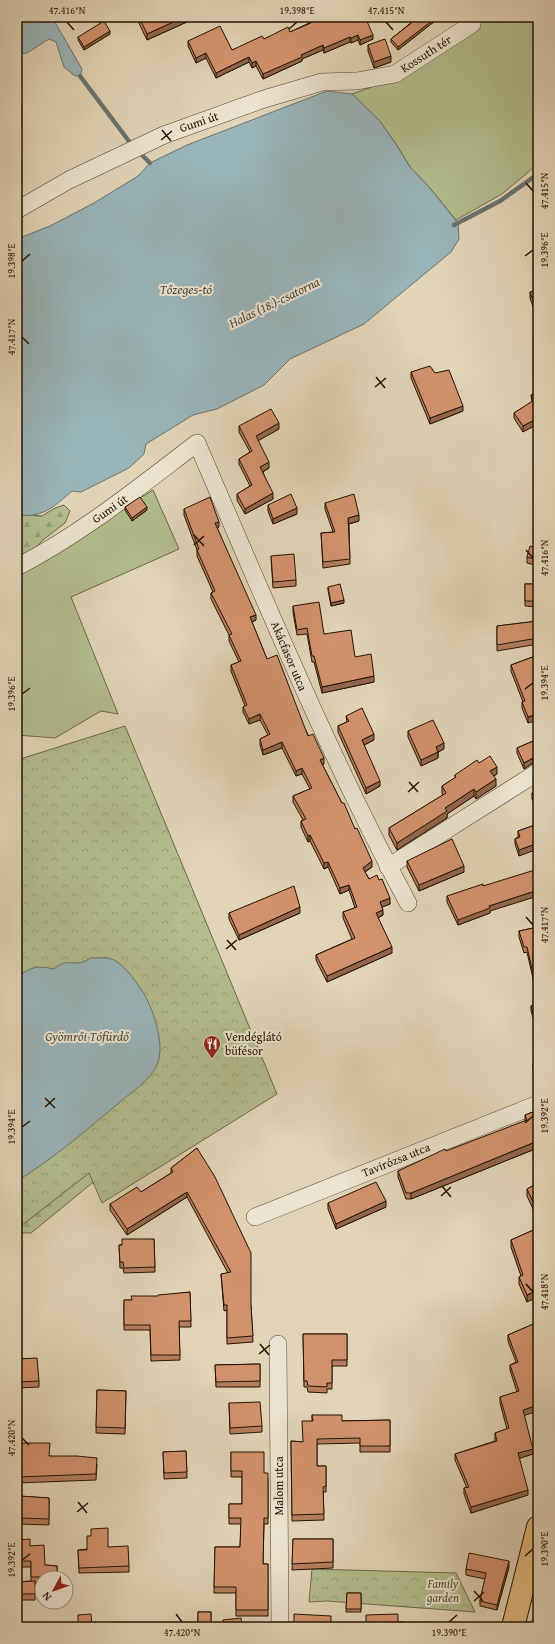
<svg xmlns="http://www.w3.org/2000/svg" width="555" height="1644" viewBox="0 0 555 1644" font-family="'Gentium Book Plus',serif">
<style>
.green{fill:#b3bd8e;stroke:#6b6847}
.forest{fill:url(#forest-firs);stroke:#6b6847}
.park{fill:url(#park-crowns);stroke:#6b6847}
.water{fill:#99b5b9;stroke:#6a746f}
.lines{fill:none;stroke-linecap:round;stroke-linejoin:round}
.stream{stroke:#6a746f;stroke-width:4.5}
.minor-casing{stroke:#53432e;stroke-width:18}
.major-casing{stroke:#231300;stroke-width:24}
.minor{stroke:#ece3d0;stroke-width:17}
.major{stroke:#e1ba7c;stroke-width:22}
.wall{fill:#b57e5f;stroke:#231300}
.shaded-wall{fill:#93664d;stroke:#231300}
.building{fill:#d2926e;stroke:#231300}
.ticks{fill:none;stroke:#231300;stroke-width:1.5}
.labels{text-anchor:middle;stroke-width:4;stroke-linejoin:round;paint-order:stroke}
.street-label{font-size:12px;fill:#231300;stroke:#ece3d0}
.poi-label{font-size:12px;fill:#231300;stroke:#ece3d0;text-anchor:start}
.park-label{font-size:12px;font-style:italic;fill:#554e32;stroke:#ece3d0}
.water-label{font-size:13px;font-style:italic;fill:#4c4c41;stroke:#ece3d0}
.neatline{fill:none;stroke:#231300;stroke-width:1.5}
.ticks-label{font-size:10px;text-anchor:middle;fill:#231300}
</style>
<defs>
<pattern id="forest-firs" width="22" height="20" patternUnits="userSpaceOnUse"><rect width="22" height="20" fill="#b3bd8e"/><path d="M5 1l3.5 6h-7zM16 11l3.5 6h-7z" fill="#9aa279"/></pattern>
<pattern id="park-crowns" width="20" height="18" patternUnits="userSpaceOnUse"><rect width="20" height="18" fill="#b3bd8e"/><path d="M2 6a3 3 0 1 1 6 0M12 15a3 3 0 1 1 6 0" fill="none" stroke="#9aa279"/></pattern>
</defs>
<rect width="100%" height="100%" fill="#e2d4b7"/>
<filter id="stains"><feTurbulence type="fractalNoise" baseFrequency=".005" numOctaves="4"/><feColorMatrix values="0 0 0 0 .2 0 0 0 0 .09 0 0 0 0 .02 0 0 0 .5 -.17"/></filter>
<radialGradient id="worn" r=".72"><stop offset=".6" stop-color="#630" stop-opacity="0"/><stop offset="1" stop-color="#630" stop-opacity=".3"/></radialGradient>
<g class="green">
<polygon points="479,17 538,17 538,164 502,194 456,220 429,187 410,167 396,144 379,120 352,94 397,78"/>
<polygon points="153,490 179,549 71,597 118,714 101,711 55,738 17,735 17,567 52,552"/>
</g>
<g class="forest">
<polygon points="64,505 70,511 65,523 43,540 24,560 17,560 17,514 42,516 55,508"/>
<polygon points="124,1157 31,1233 17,1233 17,1214 53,1187"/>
</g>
<g class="park">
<polygon points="125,726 277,1094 102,1203 89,1173 17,1229 17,760"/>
<polygon points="312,1569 456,1573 475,1612 327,1601 309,1602"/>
</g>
<g class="water">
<polygon points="17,17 52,17 82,69 80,76 75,76 64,67 56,42 49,39 27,53 17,54"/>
<path d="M327 91 352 94 379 120 396 144 410 167 429 187 458 223 459 239 451 252 364 324 290 359 264 385 217 409 193 415 146 444 144 454 129 468 81 492 72 491C56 505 43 518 21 515L17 508V239L50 226 94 203 138 176 150 163 187 145Z"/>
<path d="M91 958C97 958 106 957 112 959 124 964 134 979 141 989 153 1007 166 1045 157 1065 150 1080 133 1091 121 1101 87 1130 54 1158 17 1181V977C32 967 36 965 54 969 66 960 65 963 78 963 82 963 87 960 91 958Z"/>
</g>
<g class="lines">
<g class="stream">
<polyline points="80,76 131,144"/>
<polyline points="139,152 150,163"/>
<polyline points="454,225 500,201 538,174"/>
</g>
<defs>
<g id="minor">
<polyline points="17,210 69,180 164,135 264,99 322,82 357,81 395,74 472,24 472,17"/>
<path d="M17 567C83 533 139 487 197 443 264 598 328 754 408 903"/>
<polyline points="388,867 538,772"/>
<polyline points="255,1217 538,1104"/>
<polyline points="278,1344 280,1627"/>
<polyline points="537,1627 538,1627"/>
</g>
<polyline id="major" points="513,1627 538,1527"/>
</defs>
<use href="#minor" class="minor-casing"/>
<use href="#major" class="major-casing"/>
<use href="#minor" class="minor"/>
<use href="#major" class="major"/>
</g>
<g class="wall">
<polygon points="136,17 189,17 189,21 147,40"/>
<polygon points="309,17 373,39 360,45 358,40 351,43 350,42 324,53 323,50 302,59 302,61 263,79 256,66 252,68 249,62 216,78 206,58 196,63 188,46 188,41 232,50 264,39 290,32 309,23"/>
<polygon points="418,17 440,17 398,50 391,42 391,39"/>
<polygon points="110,34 84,50 78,40 78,37"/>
<polygon points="368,45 391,62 374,68 368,51"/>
<polygon points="538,290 538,311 535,312 530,298 530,292"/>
<polygon points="411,372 435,373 463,411 430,424 411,378"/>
<polygon points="538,391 523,432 514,418 514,413 532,402 531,395"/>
<polygon points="239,426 279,429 258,440 269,468 263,472 273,499 245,514 237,500 237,494 250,486 239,464 239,459 250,452 239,432"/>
<polygon points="325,503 359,521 349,524 350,564 323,568 321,533 333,532 325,509"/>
<polygon points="268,505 297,514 273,524 268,511"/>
<polygon points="125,507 147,510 132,521 125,510"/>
<polygon points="184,509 219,527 217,528 256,620 252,622 267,659 324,764 322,764 355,829 372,867 365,872 369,879 379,880 390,904 382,907 383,915 378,918 392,953 327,982 316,960 316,955 352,939 343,918 343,912 355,908 349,890 340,894 328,867 324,869 310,841 308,842 301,827 301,821 303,820 293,802 293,796 310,789 302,774 296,776 282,748 263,755 260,745 260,739 268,735 260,720 249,724 243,712 243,707 245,706 231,671 231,665 239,662 229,641 229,635 211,599 211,593 213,592 197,556 197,550 184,515"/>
<polygon points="538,548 538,566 527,563 527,557"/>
<polygon points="271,556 296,580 296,586 273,588"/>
<polygon points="525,584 538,584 538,607 525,606"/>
<polygon points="328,587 344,603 331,606 328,590"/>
<polygon points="293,606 324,634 355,657 374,682 322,693 314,662 312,662 307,634 297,635 293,612"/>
<polygon points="538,621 538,644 497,651 497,626"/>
<polygon points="538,655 528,723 522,708 522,702 523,702 511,671 511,665"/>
<polygon points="346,716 374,740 364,745 380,786 366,794 338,732 338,726 347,722"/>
<polygon points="408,731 444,749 438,752 438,758 421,766 408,737"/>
<polygon points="538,739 538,763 533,763 524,769 517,753 517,748"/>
<polygon points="479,763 497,774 493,776 496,786 476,799 474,796 447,814 447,818 397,850 389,835 389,828 443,795 442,794 442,786 455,778 455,775"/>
<polygon points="538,789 538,810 532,799 532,793"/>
<polygon points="538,824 519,856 515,844 515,839 518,837 518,831"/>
<polygon points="407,861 464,872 419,891 407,867"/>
<polygon points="447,896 490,911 490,913 458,925 447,902"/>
<polygon points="229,913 300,913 239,940 229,919"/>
<polygon points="538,927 538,1001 527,952 524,953 519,937 519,931"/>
<polygon points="538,1003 538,1028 536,1028 531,1011 531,1006"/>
<polygon points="538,1062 538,1082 533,1070 533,1064"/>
<polygon points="538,1110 538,1157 535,1149 411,1199 406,1199 398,1177 398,1171 525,1121 525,1115"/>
<polygon points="197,1148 251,1306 253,1342 227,1344 227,1310 224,1311 221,1274 228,1273 187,1197 127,1235 110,1210 110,1204 141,1192 171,1173 171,1168"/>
<polygon points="538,1183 534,1211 527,1196 527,1189"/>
<polygon points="328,1203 386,1207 336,1229 328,1209"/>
<polygon points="538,1228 527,1302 519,1284 519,1277 521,1276 511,1247 511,1240"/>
<polygon points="154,1239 155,1272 124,1273 123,1268 120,1268 119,1245"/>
<polygon points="190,1292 191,1327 179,1327 180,1360 151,1361 150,1330 124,1330 124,1300 132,1300"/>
<polygon points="538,1322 524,1415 533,1454 519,1458 528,1495 471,1513 464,1494 464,1488 467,1488 455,1460 455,1454 495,1441 495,1433 507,1429 500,1403 500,1397 517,1392 510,1370 510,1365 516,1362 508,1341 508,1335"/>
<polygon points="303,1334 347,1334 347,1366 332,1366 332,1389 327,1389 327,1393 308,1392 307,1387 304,1387"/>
<polygon points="17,1359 39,1381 39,1387 18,1388"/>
<polygon points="260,1364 260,1387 216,1387 215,1365"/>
<polygon points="97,1390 126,1391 125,1434 96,1433"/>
<polygon points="229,1403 262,1426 262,1432 230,1434"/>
<polygon points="312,1415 342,1421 390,1420 390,1452 360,1452 360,1443 317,1444 317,1466 326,1466 326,1492 323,1492 324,1520 292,1521 291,1441 303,1442 312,1421"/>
<polygon points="17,1443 50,1456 97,1464 96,1480 17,1483"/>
<polygon points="186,1451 187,1478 164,1479 163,1452"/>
<polygon points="231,1452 264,1473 268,1479 268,1524 264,1524 263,1564 268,1564 268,1616 236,1616 236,1593 214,1593 215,1547 240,1547 241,1524 229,1524 229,1504 242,1504 242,1477 231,1477"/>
<polygon points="19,1496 49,1498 49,1525 18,1524"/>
<polygon points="293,1539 333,1539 333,1568 292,1570"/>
<polygon points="17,1540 30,1546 45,1565 57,1566 57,1578 42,1578 42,1583 35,1583 35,1600 17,1600 17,1582 31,1581 31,1567 17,1567"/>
<polygon points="108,1547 129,1566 129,1572 79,1573 78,1550"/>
<polygon points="509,1567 497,1610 480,1606 480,1601 485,1579 466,1575 466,1569"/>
<polygon points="537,1585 538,1585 538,1594 537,1591"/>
<polygon points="347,1593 361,1593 361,1612 346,1612"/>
<rect x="198" y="1612" width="13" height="15"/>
</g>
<g class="shaded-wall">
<polygon points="184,17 189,17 189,21 147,40 147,34"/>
<polygon points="437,17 440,17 398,50 398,47"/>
<polygon points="110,31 110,34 84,50 84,47"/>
<polygon points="358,35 358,40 351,43 351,38"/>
<polygon points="373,35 373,39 360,45 360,40"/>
<polygon points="350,37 350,42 324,53 324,48"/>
<polygon points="323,45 323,50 302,59 302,61 263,79 263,74 301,55"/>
<polygon points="206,53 206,58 196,63 196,58"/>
<polygon points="391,56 391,62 374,68 374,62"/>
<polygon points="249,57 249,62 216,78 216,73"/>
<polygon points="256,61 256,66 252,68 252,63"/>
<polygon points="463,406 463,411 430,424 430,418"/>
<polygon points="538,418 538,424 523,432 523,426"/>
<polygon points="279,423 279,429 256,442 256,436"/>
<polygon points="269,462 269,468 260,473 260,467"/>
<polygon points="273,493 273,499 245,514 245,509"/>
<polygon points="147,507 147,510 132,521 132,518"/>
<polygon points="297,508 297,514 273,524 273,519"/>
<polygon points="359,515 359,521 348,524 348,518"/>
<polygon points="219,522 219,527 215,529 215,523"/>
<polygon points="344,600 344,603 331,606 331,603"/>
<polygon points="256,615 256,620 250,623 250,617"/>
<polygon points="374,676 374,682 322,693 322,687"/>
<polygon points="260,714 260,720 249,724 249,719"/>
<polygon points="538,714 538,720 528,723 528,717"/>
<polygon points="374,734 374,740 362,746 362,740"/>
<polygon points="282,742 282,748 263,755 263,750"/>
<polygon points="444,743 444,749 436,753 436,747"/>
<polygon points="438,752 438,758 421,766 421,760"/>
<polygon points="324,758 324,764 320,766 320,760"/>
<polygon points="533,758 533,763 524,769 524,763"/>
<polygon points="497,767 497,774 490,778 490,771"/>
<polygon points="302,768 302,774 296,776 296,771"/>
<polygon points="496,779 496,786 476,799 476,792"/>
<polygon points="380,781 380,786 366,794 366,788"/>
<polygon points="474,789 474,796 447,814 447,818 397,850 397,843 445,808"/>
<polygon points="310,835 310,841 308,842 308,836"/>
<polygon points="538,843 538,849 519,856 519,850"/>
<polygon points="372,861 372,867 363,873 363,868"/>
<polygon points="328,862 328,867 324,869 324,863"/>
<polygon points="464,866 464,872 419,891 419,885"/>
<polygon points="349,885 349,890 340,894 340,888"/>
<polygon points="538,890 538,896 490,911 490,913 458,925 458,920 489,906"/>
<polygon points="390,898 390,904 380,908 380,902"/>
<polygon points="300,907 300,913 239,940 239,935"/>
<polygon points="383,910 383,915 376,919 376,913"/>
<polygon points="392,947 392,953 327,982 327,976"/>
<rect x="536" y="1022" width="2" height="6"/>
<polygon points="535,1142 535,1149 411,1199 411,1193"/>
<polygon points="187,1192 187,1197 127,1235 127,1229"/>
<polygon points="386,1201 386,1207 336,1229 336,1224"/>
<polygon points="538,1202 538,1209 534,1211 534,1204"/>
<polygon points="538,1290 538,1297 527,1302 527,1295"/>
<polygon points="538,1405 538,1411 523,1416 523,1410"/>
<polygon points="533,1449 533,1454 518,1459 518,1453"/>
<polygon points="528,1490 528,1495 471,1513 471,1507"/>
<polygon points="509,1561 509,1567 497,1610 497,1605"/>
</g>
<g class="building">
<polygon points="139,17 184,17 147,34"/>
<polygon points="309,17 365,17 373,35 360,40 358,35 351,38 350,37 324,48 323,45 301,55 302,57 263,74 256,61 252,63 249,57 216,73 206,53 196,58 188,41 220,26 232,50 262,36 264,39 288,27 290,32 311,23"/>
<polygon points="419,17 437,17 398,47 391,39"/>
<polygon points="104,21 110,31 84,47 78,37"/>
<polygon points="385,39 391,56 374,62 368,45"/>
<polygon points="538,290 538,306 535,306 530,292"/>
<polygon points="430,366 435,373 449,370 463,406 430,418 411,372"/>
<polygon points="538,391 538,418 523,426 514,413 534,400 531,395"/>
<polygon points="271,409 279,423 256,436 269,462 260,467 273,493 245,509 237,494 252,485 239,459 252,451 239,426"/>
<polygon points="291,494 297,508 273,519 268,505"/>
<polygon points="354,494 359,515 348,518 350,559 323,562 321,533 335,532 325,503"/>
<polygon points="140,497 147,507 132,518 125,507"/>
<polygon points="210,497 219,522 215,523 256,615 250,617 267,659 277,655 308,736 313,734 324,758 320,760 342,803 344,803 355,829 357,828 372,861 363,868 369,879 377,875 379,880 382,879 390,898 380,902 383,910 376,913 392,947 327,976 316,955 355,938 343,912 357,907 349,885 340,888 328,862 324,863 310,835 308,836 301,821 306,819 293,796 312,788 302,768 296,771 282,742 263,750 260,739 270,734 260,714 249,719 243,707 247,705 231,665 241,661 229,635 232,634 211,593 215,591 197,550 199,549 184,509"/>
<polygon points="530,546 538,548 538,560 527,557"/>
<polygon points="294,554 296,580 273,582 271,556"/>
<polygon points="340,584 344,600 331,603 328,587"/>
<rect x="525" y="584" width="13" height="17"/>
<polygon points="319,602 324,634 351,630 355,657 371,654 374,676 322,687 314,656 312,656 307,628 297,630 293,606"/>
<polygon points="538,621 538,638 497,645 497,626"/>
<polygon points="538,655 538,670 537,670 538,674 538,714 528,717 522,702 525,701 511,665"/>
<polygon points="362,708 374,734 362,740 380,781 366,788 338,726 349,721 346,716"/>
<polygon points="433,720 444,743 436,747 438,752 421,760 408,731"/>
<polygon points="538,739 538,757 533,758 524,763 517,748"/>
<polygon points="490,756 497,767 490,771 496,779 476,792 474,789 445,808 447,811 397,843 389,828 446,793 442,786 456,777 455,775 477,760 479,763"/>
<polygon points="538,789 538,804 532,793"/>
<polygon points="538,824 538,843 519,850 515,839 520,837 518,831"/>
<polygon points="452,839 464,866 419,885 407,861"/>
<polygon points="538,869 538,890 489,906 490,908 458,920 447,896 483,884 483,886"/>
<polygon points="294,886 300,907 239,935 229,913"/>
<polygon points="538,927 538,995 527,947 524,947 519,931"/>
<polygon points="538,1003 538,1022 536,1022 531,1006"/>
<polygon points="538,1062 538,1077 533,1064"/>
<polygon points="538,1110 538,1151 535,1142 411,1193 406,1193 398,1171 445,1149 446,1151 527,1120 525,1115"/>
<polygon points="197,1148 215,1177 251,1253 251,1306 253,1336 227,1338 227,1305 224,1305 221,1274 231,1272 187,1192 127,1229 110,1204 137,1187 141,1192 173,1172 171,1168"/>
<polygon points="376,1182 386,1201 336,1224 328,1203"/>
<polygon points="538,1183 538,1202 534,1204 527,1189"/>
<polygon points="538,1228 538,1290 527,1295 519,1277 523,1275 511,1240"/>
<polygon points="122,1239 154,1239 155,1267 124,1268 123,1262 120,1262 119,1245 122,1245"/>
<polygon points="190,1292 191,1321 179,1321 180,1355 151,1355 150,1325 124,1325 124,1300 132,1300 131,1296 158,1296 158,1295"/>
<polygon points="538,1322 538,1405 523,1410 533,1449 518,1453 528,1490 471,1507 464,1488 469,1487 455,1454 497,1441 495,1433 509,1428 500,1397 519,1391 510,1365 518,1362 508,1335"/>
<polygon points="303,1334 347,1334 347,1360 332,1360 332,1383 327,1383 327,1387 308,1386 307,1381 304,1381"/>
<polygon points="37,1358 39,1381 18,1382 17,1359"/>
<polygon points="260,1364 260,1381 216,1382 215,1365"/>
<polygon points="97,1390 126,1391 125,1428 96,1427"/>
<polygon points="260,1402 262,1426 230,1428 229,1403"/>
<polygon points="312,1415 342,1415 342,1421 390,1420 390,1446 360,1446 360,1438 317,1439 317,1466 326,1466 326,1486 323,1487 324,1514 292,1515 291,1441 303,1442 302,1421 313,1421"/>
<polygon points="17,1443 50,1443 49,1456 77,1456 97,1458 96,1474 17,1477"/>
<polygon points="186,1451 187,1472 164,1473 163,1452"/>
<polygon points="231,1452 264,1452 264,1473 268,1473 268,1518 264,1518 263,1564 268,1564 268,1610 236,1610 236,1587 214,1587 215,1547 240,1547 241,1518 229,1518 229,1504 242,1504 242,1471 231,1471"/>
<polygon points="19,1496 49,1498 49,1519 18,1518"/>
<polygon points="108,1528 108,1547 128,1546 129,1566 79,1568 78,1550 87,1550 87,1536 91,1536 91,1529"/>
<polygon points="30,1539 30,1546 44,1545 45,1565 57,1566 57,1577 31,1577 31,1561 17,1561 17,1540"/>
<polygon points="293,1539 333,1539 333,1562 292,1564"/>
<polygon points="469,1553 509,1561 497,1605 480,1601 486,1573 466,1569"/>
<polygon points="35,1581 35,1594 17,1594 17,1582"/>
<polygon points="347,1593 361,1593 361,1609 346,1609"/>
<polygon points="198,1612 211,1612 211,1624 198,1625"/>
<polygon points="91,1614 92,1627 78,1627 78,1615"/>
<polygon points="294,1614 331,1616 331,1627 294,1627"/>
<polygon points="398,1614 398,1622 405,1622 405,1627 366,1627 366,1615"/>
<polygon points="241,1618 242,1627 223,1627 223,1620"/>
</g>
<path class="ticks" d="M67 22 74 30M386 22 393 30M289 29 297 22M162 130 171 141M161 140 172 131M526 183 533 191M525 256 533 250M22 261 30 254M22 337 29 344M376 377 385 388M375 387 386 378M194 535 204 546M194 545 204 536M526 550 533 558M525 689 533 683M22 694 30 688M409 782 418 792M408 792 419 782M526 917 533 925M227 940 236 950M226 949 237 940M45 1098 55 1108M45 1107 55 1098M525 1123 533 1116M22 1127 30 1121M442 1186 451 1197M441 1196 451 1187M526 1284 533 1292M260 1344 269 1355M259 1354 270 1345M22 1438 29 1445M78 1502 87 1513M77 1512 88 1503M525 1556 533 1549M22 1560 30 1554M474 1591 483 1601M474 1601 484 1592M176 1614 182 1622M449 1622 457 1615"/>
<defs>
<symbol id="restaurant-pin" viewBox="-11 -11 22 30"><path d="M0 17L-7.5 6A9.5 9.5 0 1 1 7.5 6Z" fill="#8f2418" stroke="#ece3d0"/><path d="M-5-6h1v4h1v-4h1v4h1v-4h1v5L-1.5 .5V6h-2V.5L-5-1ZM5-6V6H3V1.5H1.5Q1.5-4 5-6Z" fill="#fff"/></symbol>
</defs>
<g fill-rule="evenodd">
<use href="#restaurant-pin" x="202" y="1034" width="20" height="27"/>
</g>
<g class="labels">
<g class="street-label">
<text transform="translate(426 54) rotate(-33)" y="4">Kossuth tér</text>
<text transform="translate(199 122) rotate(-19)" y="4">Gumi út</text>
<text transform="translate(110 509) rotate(-35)" y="4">Gumi út</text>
<text transform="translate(289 656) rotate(67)" y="4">Akácfasor utca</text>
<text transform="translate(396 1160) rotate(-22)" y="4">Tavirózsa utca</text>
<text transform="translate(279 1486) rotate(-90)" y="4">Malom utca</text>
</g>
<g class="poi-label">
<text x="225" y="1041">Vendéglátó<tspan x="225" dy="14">büfésor</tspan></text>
</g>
<g class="park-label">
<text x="443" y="1588">Family<tspan x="443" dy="14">garden</tspan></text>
</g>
<g class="water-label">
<text x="186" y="294">Tőzeges-tó</text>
<text transform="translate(274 302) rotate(-26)" y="5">Halas (18.)-csatorna</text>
<text x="87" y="1041">Gyömrői Tófürdő</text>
</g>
</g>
<rect width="555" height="1644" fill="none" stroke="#e2d4b7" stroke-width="44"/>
<g transform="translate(54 1590) rotate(229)"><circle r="19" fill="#ece3d0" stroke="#9c907d"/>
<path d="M0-3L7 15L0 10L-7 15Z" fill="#8f2418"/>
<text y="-6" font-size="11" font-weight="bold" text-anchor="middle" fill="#231300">N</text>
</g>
<rect x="22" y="22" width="511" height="1600" class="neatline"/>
<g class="ticks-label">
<text x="67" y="14">47.416°N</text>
<text x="297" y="14">19.398°E</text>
<text x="386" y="14">47.415°N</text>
<text transform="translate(544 191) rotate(-90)" y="4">47.415°N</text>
<text transform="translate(544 250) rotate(-90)" y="4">19.396°E</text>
<text transform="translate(11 261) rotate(-90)" y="4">19.398°E</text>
<text transform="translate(11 337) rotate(-90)" y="4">47.417°N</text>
<text transform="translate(544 558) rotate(-90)" y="4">47.416°N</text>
<text transform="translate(544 683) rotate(-90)" y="4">19.394°E</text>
<text transform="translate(11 694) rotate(-90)" y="4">19.396°E</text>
<text transform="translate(544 925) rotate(-90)" y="4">47.417°N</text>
<text transform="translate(544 1116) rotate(-90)" y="4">19.392°E</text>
<text transform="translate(11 1127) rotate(-90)" y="4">19.394°E</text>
<text transform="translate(544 1292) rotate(-90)" y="4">47.418°N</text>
<text transform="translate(11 1438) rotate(-90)" y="4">47.420°N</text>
<text transform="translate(544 1549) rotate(-90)" y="4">19.390°E</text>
<text transform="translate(11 1560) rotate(-90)" y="4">19.392°E</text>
<text x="182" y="1636">47.420°N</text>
<text x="449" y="1636">19.390°E</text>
</g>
<rect width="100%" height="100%" filter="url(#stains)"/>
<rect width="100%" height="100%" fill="url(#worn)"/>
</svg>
